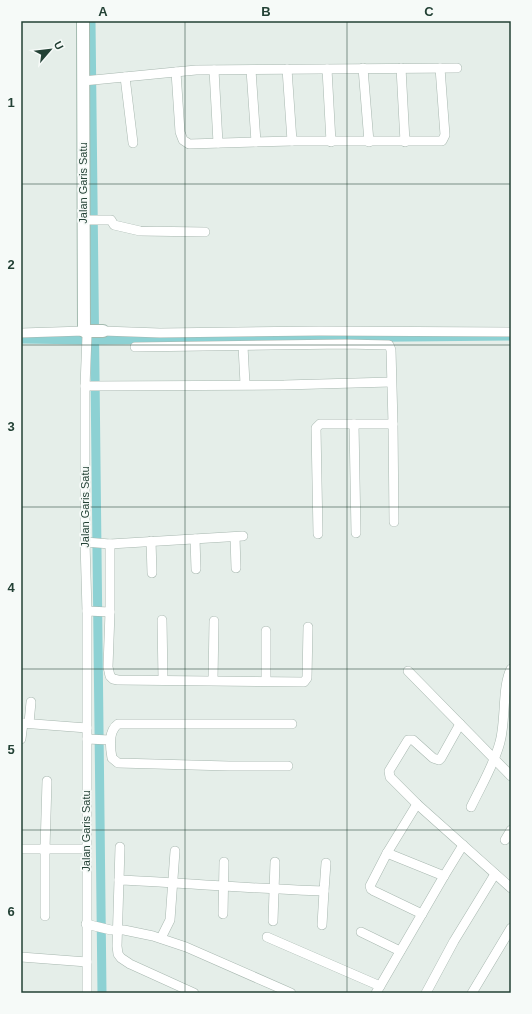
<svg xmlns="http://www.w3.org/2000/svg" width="532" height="1014" viewBox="0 0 532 1014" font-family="Arial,sans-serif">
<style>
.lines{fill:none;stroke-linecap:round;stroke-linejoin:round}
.canal{stroke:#8dd1d3;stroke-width:9}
.street-casing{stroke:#a7b7af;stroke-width:10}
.secondary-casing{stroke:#a3baaf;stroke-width:14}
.street{stroke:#fff;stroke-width:9}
.secondary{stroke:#fff;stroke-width:12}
.grid{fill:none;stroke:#234135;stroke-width:1;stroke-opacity:0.55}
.labels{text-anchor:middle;stroke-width:3.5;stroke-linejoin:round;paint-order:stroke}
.street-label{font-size:11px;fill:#234135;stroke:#f6faf8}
.neatline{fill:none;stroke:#234135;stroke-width:1.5}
.grid-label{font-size:13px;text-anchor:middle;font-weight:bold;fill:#234135}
</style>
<rect width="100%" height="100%" fill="#e5eee9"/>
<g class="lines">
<g class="canal">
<polyline points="91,21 102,993"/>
<polyline points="21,339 91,340 511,336"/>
</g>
<defs>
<g id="street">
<polyline points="363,68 369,142"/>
<polyline points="401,68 405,142"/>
<polyline points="287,69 292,141"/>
<polyline points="327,69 331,142"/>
<polyline points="214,70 218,143"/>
<polyline points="251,70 256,142"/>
<polyline points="176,72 180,132 183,140 189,144 292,141 442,141 445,135 440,68"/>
<polyline points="125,77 133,143"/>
<polyline points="83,81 196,70 457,68"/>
<polyline points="83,220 111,220 114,225 140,231 205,232"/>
<polyline points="103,331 160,333 319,331 511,332"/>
<polyline points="21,333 84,331 87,336 85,386 85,542 87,611 87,993"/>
<polyline points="243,346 245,384"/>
<polyline points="135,347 345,344 389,345 391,350 393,424 394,522"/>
<polyline points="85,386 284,385 391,382"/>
<polyline points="356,533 354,424 393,424"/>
<polyline points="318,534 316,428 320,424 354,424"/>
<polyline points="235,537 236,568"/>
<polyline points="195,539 196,569"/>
<polyline points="151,541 152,573"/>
<polyline points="85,542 110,544 243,536"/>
<polyline points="110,544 110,612 108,667 110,676 113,679 118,680 304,682 307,678 308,627"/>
<polyline points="87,611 110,612"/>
<polyline points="162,620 163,679"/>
<polyline points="408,671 511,776"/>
<polyline points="213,680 214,621"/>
<polyline points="266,681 266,631"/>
<polyline points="21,723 87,728"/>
<polyline points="29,723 31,702"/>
<polyline points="460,724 441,758 439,760 433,758 413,740 408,740 389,771 390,777 417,804 511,888"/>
<polyline points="21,739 23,723"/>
<polyline points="87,739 110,740"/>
<path d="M288 766H229L118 763 112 758C110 747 108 731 118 724H292"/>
<polyline points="417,804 387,853 370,886 371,889 374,891 422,914"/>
<path d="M471 807C481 786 494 765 500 742 506 721 502 686 511 669"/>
<polyline points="505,840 511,830"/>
<polyline points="21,849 86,849"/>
<polyline points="387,853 444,876"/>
<polyline points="119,880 120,847"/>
<polyline points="223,914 224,862"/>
<polyline points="45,916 45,849 47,781"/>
<polyline points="273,921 275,862"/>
<polyline points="86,924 111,930 124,930 153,936 186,947 291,993"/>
<polyline points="322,925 324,891"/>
<polyline points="361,932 400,951"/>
<polyline points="267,937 380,986"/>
<polyline points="161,938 170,920 175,851"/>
<polyline points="21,957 87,962"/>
<path d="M194 993 130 964 121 958 118 954 117 946 119 880C187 883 255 889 324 891L326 863"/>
<polyline points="376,993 444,876 463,845"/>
<polyline points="426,993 454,941 495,874"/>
<polyline points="472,993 511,928"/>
</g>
<polyline id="secondary" points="83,21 84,331 103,331"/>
</defs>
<use href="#street" class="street-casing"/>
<use href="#secondary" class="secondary-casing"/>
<use href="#street" class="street"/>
<use href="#secondary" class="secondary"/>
</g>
<path class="grid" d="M185 21V993M347 21V993M21 184H511M21 345H511M21 507H511M21 669H511M21 830H511"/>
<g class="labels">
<g class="street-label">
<text transform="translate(83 183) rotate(-90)" y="4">Jalan Garis Satu</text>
<text transform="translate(85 507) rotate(-90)" y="4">Jalan Garis Satu</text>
<text transform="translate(86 831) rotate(-90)" y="4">Jalan Garis Satu</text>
</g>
</g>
<rect width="532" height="1014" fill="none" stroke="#f6faf8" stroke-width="44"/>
<g transform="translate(50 50) rotate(62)" stroke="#f6faf8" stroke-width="3" paint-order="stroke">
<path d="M0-3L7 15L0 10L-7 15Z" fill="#234135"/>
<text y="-6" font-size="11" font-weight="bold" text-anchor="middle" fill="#234135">U</text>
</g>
<rect x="22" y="22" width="488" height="970" class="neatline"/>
<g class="grid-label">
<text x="103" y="16">A</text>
<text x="266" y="16">B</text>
<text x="429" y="16">C</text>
<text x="11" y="107">1</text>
<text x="11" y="269">2</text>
<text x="11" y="431">3</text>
<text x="11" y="592">4</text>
<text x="11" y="754">5</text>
<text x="11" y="916">6</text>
</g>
</svg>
